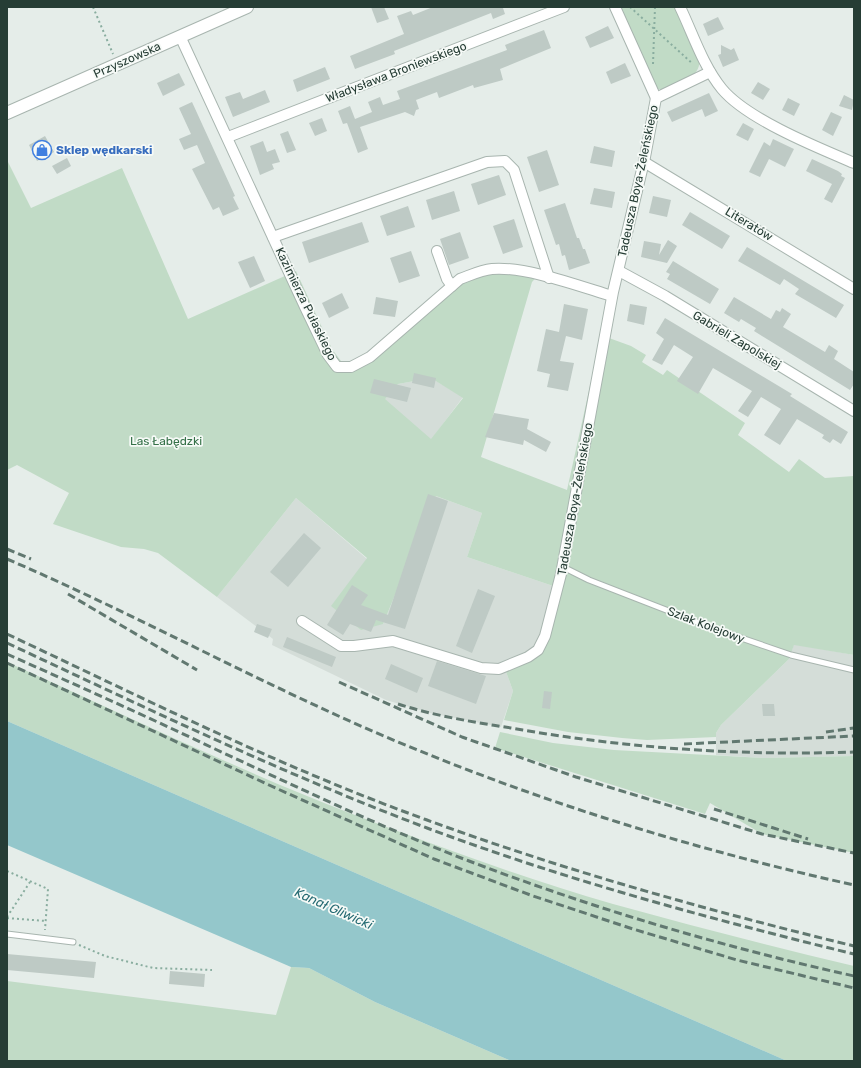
<svg xmlns="http://www.w3.org/2000/svg" width="861" height="1068" viewBox="0 0 861 1068" font-family="Rubik,sans-serif">
<style>
.built{fill:#d4ddd8}
.green{fill:#c1dbc6;fill-rule:evenodd}
.water{fill:#94c7cb}
.building{fill:#becac5}
.lines{fill:none;stroke-linecap:round;stroke-linejoin:round}
.service-casing{stroke:#a8b5af;stroke-width:7}
.minor-casing{stroke:#a8b5af;stroke-width:12}
.tertiary-casing{stroke:#a8b5af;stroke-width:14}
.path{stroke:#89ad9f;stroke-width:2;stroke-dasharray:2 3;stroke-linecap:butt}
.service{stroke:#fff;stroke-width:5}
.minor{stroke:#fff;stroke-width:10}
.tertiary{stroke:#fff;stroke-width:12}
.rail{stroke:#617870;stroke-width:3;stroke-dasharray:8 4;stroke-linecap:butt}
.labels{text-anchor:middle;stroke-width:3.5;stroke-linejoin:round;paint-order:stroke}
.street-label{font-size:12px;fill:#263d35;stroke:#f6faf7}
.shop-label{font-size:12px;font-weight:bold;fill:#366cbe;stroke:#f6faf7;text-anchor:start}
.park-label{font-size:12px;fill:#347047;stroke:#f6faf7}
.water-label{font-size:13px;font-style:italic;fill:#266b73;stroke:#f6faf7}
</style>
<rect width="100%" height="100%" fill="#e5ede9"/>
<g class="built">
<polygon points="431,378 463,397 431,440 384,399 398,384"/>
<polygon points="436,496 482,513 467,557 562,589 543,647 504,666 513,691 501,727 430,713 386,700 272,645 273,639 217,597 296,498 367,559 332,606 383,624"/>
<polygon points="794,644 854,655 854,756 765,758 716,755 716,733 721,725 789,659"/>
</g>
<g class="green">
<path d="M618 7H675L699 61C702 77 671 90 658 89Z"/>
<path d="M7 160 31 208 122 168 188 319 296 271 332 349 341 361 347 362 364 358 481 266 497 263 543 270 532 282 481 457 567 490 596 359 606 360 609 338 631 346 646 355 642 362 663 375 667 370 745 423 738 435 789 472 799 459 825 478 854 476V655L794 645 789 659 721 725 716 733V737L647 740 622 738 568 732 504 720 513 691 504 666 534 654 562 589 467 557 482 513 436 496 383 624 361 630 331 606 367 558 296 498 217 597 158 553 144 549 121 547 53 524 69 493 17 465 7 470ZM431 378 463 398 431 439 385 399 398 384Z"/>
<path d="M7 662C120 713 232 767 347 812 434 845 523 878 613 904 693 926 773 947 854 966V1061H787L7 721Z"/>
<polygon points="500,732 553,743 614,750 765,758 854,756 854,853 762,834 710,803 705,814 495,748"/>
<polygon points="291,967 309,968 375,1002 511,1061 7,1061 7,981 276,1015"/>
</g>
<polygon class="water" points="7,721 787,1061 511,1061 375,1002 309,968 291,967 7,845"/>
<g class="building">
<polygon points="371,7 384,7 389,19 377,23"/>
<polygon points="433,7 505,7 503,8 505,14 493,19 491,13 463,24 394,51 395,54 355,69 350,56 404,34 397,16 411,11 413,15"/>
<polygon points="718,17 724,29 708,36 703,24"/>
<polygon points="608,26 614,38 590,48 585,37"/>
<polygon points="544,30 551,48 500,69 503,80 474,88 473,85 439,98 437,92 416,100 419,109 416,110 414,116 405,112 360,127 368,149 358,153 347,123 343,124 338,111 350,106 355,119 372,112 368,102 380,97 383,105 400,99 397,91 507,50 505,45"/>
<polygon points="721,45 731,50 734,48 739,60 723,67 718,55 721,54"/>
<polygon points="625,63 631,76 611,84 606,72"/>
<polygon points="325,67 330,79 297,92 293,80"/>
<polygon points="179,73 185,85 163,96 157,83"/>
<polygon points="758,82 770,89 763,100 751,93"/>
<polygon points="265,90 270,102 233,117 225,97 240,92 243,99"/>
<polygon points="709,93 718,111 705,117 702,109 672,122 667,112"/>
<polygon points="844,95 854,100 852,110 839,106"/>
<polygon points="788,98 800,104 794,116 782,110"/>
<polygon points="192,102 235,196 233,197 239,209 223,216 219,207 213,210 192,169 205,163 197,145 184,150 179,139 191,134 179,108"/>
<polygon points="831,112 842,117 833,136 822,130"/>
<polygon points="322,118 327,131 315,136 309,123"/>
<polygon points="743,123 754,129 748,141 736,135"/>
<polygon points="288,131 296,150 287,153 280,134"/>
<polygon points="45,136 54,152 37,161 29,145"/>
<polygon points="773,139 794,149 785,167 769,159 760,177 749,172 764,142 770,146"/>
<polygon points="263,141 267,152 275,149 280,162 272,164 274,169 260,175 250,146"/>
<polygon points="594,146 615,151 612,167 590,163"/>
<polygon points="547,150 559,185 539,192 527,157"/>
<polygon points="67,158 71,166 57,174 52,166"/>
<polygon points="812,159 838,171 842,174 841,176 845,178 832,203 824,199 832,184 806,171"/>
<polygon points="499,175 506,195 478,205 471,184"/>
<polygon points="594,188 615,192 612,208 590,204"/>
<polygon points="454,191 460,211 432,220 426,200"/>
<polygon points="653,196 671,200 667,217 649,213"/>
<polygon points="565,203 577,238 579,238 583,249 585,249 590,263 569,270 565,255 562,256 559,244 556,245 544,210"/>
<polygon points="408,206 415,227 387,236 380,216"/>
<polygon points="690,212 730,236 722,249 682,225"/>
<polygon points="514,219 523,247 503,254 493,226"/>
<polygon points="362,222 369,242 309,263 302,242"/>
<polygon points="460,232 469,258 449,265 440,239"/>
<polygon points="668,240 677,246 667,263 641,257 644,241 661,244 659,255"/>
<polygon points="747,247 844,305 836,318 795,294 799,289 784,279 780,285 738,261"/>
<polygon points="411,251 420,276 399,283 390,258"/>
<polygon points="254,256 265,281 250,288 238,262"/>
<polygon points="673,261 719,289 710,304 667,279 670,274 666,272"/>
<polygon points="342,293 349,308 329,318 322,303"/>
<polygon points="376,297 398,301 395,317 373,314"/>
<polygon points="734,297 771,319 776,310 780,312 782,308 791,314 783,327 825,352 829,345 838,351 834,359 854,372 854,384 850,390 754,331 756,328 741,319 739,322 724,313"/>
<polygon points="564,304 588,309 582,340 566,336 560,361 574,363 568,391 547,387 550,374 537,371 546,329 559,332"/>
<polygon points="630,304 647,307 644,325 627,321"/>
<polygon points="665,318 792,394 790,396 848,432 841,444 833,439 830,443 822,438 824,435 797,419 780,445 764,435 781,409 761,397 748,417 738,411 752,391 713,368 698,394 677,381 693,357 674,345 662,365 652,360 664,339 656,333"/>
<polygon points="414,373 436,378 434,388 412,383"/>
<polygon points="374,379 411,388 407,402 370,393"/>
<polygon points="494,413 529,419 527,429 551,442 546,452 524,440 523,445 485,437"/>
<polygon points="428,494 448,501 405,629 376,620 371,632 350,624 343,635 327,625 352,585 368,595 361,605 388,615"/>
<polygon points="304,533 321,548 288,587 270,572"/>
<polygon points="478,589 495,596 472,653 456,646"/>
<polygon points="257,624 272,629 268,638 254,632"/>
<polygon points="287,637 336,657 332,667 283,647"/>
<polygon points="437,661 486,676 476,704 428,686"/>
<polygon points="391,664 423,678 417,693 385,679"/>
<polygon points="544,691 552,692 550,709 542,708"/>
<polygon points="762,704 774,704 775,716 763,716"/>
<polygon points="7,954 96,962 94,978 7,970"/>
<polygon points="170,971 205,974 204,987 169,984"/>
</g>
<g class="lines">
<defs>
<g id="service">
<polyline points="563,567 589,580 715,629 791,655 854,670"/>
<polyline points="7,934 73,942"/>
</g>
<g id="minor">
<polyline points="615,7 656,98"/>
<path d="M680 7C693 34 703 66 722 89 747 119 816 147 854 163"/>
<path d="M180 36 305 307 328 355 337 367H351L370 357 460 279C471 275 481 270 492 269 525 266 579 286 612 296"/>
<polyline points="656,98 710,72"/>
<polyline points="228,137 564,7"/>
<polyline points="644,162 854,289"/>
<polyline points="273,237 487,162 505,161 514,170 549,278"/>
<polyline points="437,251 447,279 452,286"/>
<polyline points="619,271 665,296 854,411"/>
<polyline points="302,621 341,646 354,646 393,641 481,668 499,669 528,657 538,650 545,636 561,574 613,292 645,157 656,98"/>
</g>
<polyline id="tertiary" points="7,113 247,7"/>
</defs>
<use href="#service" class="service-casing"/>
<use href="#minor" class="minor-casing"/>
<use href="#tertiary" class="tertiary-casing"/>
<g class="path">
<polyline points="93,7 113,54"/>
<polyline points="630,7 693,64"/>
<polyline points="653,64 655,7"/>
<polyline points="7,871 48,889 45,930"/>
<polyline points="7,917 30,882"/>
<polyline points="7,918 46,921"/>
<polyline points="79,945 105,956 153,968 212,970"/>
</g>
<use href="#service" class="service"/>
<use href="#minor" class="minor"/>
<use href="#tertiary" class="tertiary"/>
<g class="rail">
<polyline points="7,549 31,559"/>
<path d="M7 559C128 611 243 674 363 727 521 796 686 848 854 885"/>
<polyline points="68,594 197,670"/>
<path d="M7 634C145 699 283 768 427 820 566 871 710 911 854 946"/>
<path d="M7 643C146 708 284 774 427 828 566 880 710 919 854 954"/>
<path d="M7 654C76 685 146 716 215 749 299 788 383 828 469 861 595 909 723 947 854 976"/>
<polyline points="7,663 269,785 434,859 533,896 633,929 737,960 854,988"/>
<polyline points="339,682 462,737 576,777 762,834 854,853"/>
<path d="M398 704C435 716 473 722 511 728 624 748 739 756 854 752"/>
<polyline points="826,732 854,728"/>
<polyline points="684,744 854,736"/>
<polyline points="714,809 808,839"/>
</g>
</g>
<defs>
<symbol id="shop-ring" viewBox="-11 -11 22 22"><circle r="9.5" fill="#f6faf7" stroke="#3f7fe0" stroke-width="1.5"/><path d="M-5-2.5h2.3a2.7 3.5 0 0 1 5.4 0H5L5.5 6h-11ZM-1.5-2.5h3a1.5 2.3 0 0 0-3 0Z" fill="#3f7fe0"/></symbol>
</defs>
<g fill-rule="evenodd">
<use href="#shop-ring" x="31" y="139" width="22" height="22"/>
</g>
<g class="labels">
<g class="street-label">
<text transform="translate(127 60) rotate(-24)" y="4">Przyszowska</text>
<text transform="translate(396 72) rotate(-21)" y="4">Władysława Broniewskiego</text>
<text transform="translate(638 181) rotate(-78)" y="4">Tadeusza Boya-Żeleńskiego</text>
<text transform="translate(749 224) rotate(31)" y="4">Literatów</text>
<text transform="translate(306 304) rotate(64)" y="4">Kazimierza Pułaskiego</text>
<text transform="translate(737 340) rotate(31)" y="4">Gabrieli Zapolskiej</text>
<text transform="translate(575 499) rotate(-80)" y="4">Tadeusza Boya-Żeleńskiego</text>
<text transform="translate(706 625) rotate(21)" y="4">Szlak Kolejowy</text>
</g>
<g class="shop-label">
<text x="56" y="154">Sklep wędkarski</text>
</g>
<g class="park-label">
<text x="166" y="445">Las Łabędzki</text>
</g>
<g class="water-label">
<text transform="translate(334 908) rotate(24)" y="5">Kanał Gliwicki</text>
</g>
</g>
<rect width="861" height="1068" fill="none" stroke="#263d35" stroke-width="16"/>
</svg>
